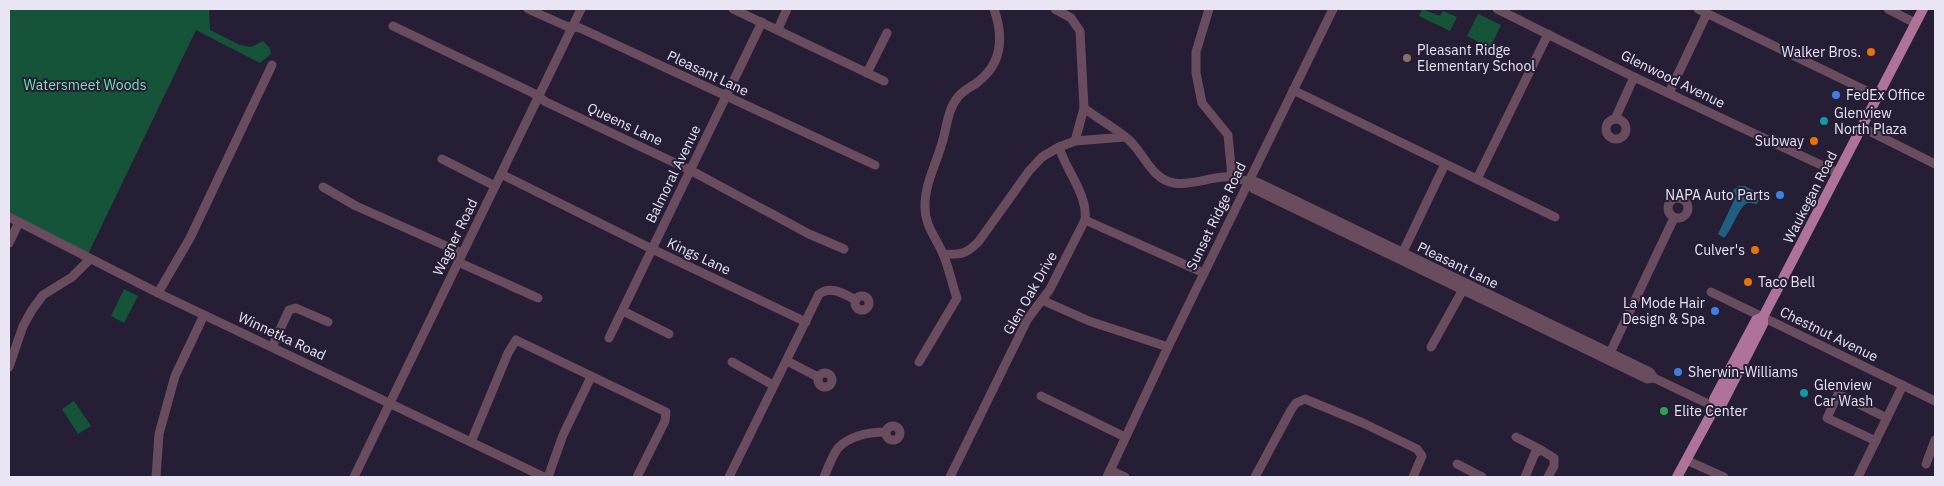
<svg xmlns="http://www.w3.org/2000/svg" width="1944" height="486" viewBox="0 0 1944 486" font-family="'IBM Plex Sans',sans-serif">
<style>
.green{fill:#16543a}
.water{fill:#1f5f82}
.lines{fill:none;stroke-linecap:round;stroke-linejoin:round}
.minor{stroke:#694c5e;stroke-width:9}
.major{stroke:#af7399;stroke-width:10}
.food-dot{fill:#e8710a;stroke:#251e35;stroke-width:2}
.education-dot{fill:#8d6e63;stroke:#251e35;stroke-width:2}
.shop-dot{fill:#3f7fe0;stroke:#251e35;stroke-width:2}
.culture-dot{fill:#0f9aa8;stroke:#251e35;stroke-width:2}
.leisure-dot{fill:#2e9e5b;stroke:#251e35;stroke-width:2}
.labels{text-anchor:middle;stroke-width:4;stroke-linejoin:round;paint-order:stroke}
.poi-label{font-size:14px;fill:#e9e5f5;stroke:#251e35;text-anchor:start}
.street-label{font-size:14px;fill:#e9e5f5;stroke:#251e35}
.park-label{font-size:14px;fill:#6ee7ae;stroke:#251e35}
</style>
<rect width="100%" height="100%" fill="#251e35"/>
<g class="green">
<polygon points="9,9 209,9 210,30 240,45 251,47 263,41 270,48 271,54 260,63 196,30 88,254 9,212"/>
<polygon points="1422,9 1440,16 1443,11 1457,17 1450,31 1419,16"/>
<polygon points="1478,14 1501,25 1490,48 1467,36"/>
<polygon points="124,289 138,296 124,323 111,316"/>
<polygon points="74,401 91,426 78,434 62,409"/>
</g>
<path class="water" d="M1739 186H1745L1758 193 1760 198 1757 204C1756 204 1749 203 1748 203 1740 204 1732 230 1724 238L1718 234 1736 196 1733 190Z"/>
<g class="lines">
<g class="minor">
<polyline points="528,9 566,26 580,28 875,165"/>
<polyline points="733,9 884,81"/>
<path d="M1055 9 1071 18 1080 31 1084 108C1098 119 1115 128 1128 139 1144 153 1151 179 1174 183 1193 186 1214 175 1232 177 1242 179 1245 183 1257 182L1650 372 1654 378 1715 407"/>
<polyline points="1209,9 1196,52 1196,73 1202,103 1228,135 1232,177"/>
<polyline points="1497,9 1634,77 1838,173"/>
<polyline points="1698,9 1877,96"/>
<polyline points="1888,9 1915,23"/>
<polyline points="393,26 533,93 546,102 690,170 809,234 844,249"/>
<polyline points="778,29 787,9"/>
<polyline points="867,73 887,33"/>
<polyline points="1293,90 1555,217"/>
<polyline points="1669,93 1707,13"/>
<polyline points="1615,119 1634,77"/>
<circle cx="1616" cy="129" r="10"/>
<polyline points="1861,127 1935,164"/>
<polyline points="1075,141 1084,108"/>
<polyline points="442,159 495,186"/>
<polyline points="501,174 652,249 806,322"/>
<polyline points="1477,179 1548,34"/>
<polyline points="1248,183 1254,189 1647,379 1654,378"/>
<polyline points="323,187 356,206 462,253"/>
<circle cx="1678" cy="208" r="10"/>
<polyline points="9,217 158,293 544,477"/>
<polyline points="1085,220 1204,273"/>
<polyline points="9,243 19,222"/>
<path d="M943 254C961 255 967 254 979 241L1029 171 1042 157 1059 147 1075 141 1125 137"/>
<polyline points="1400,258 1445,164"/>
<polyline points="458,262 538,298"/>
<polyline points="1711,292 1935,401"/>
<polyline points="158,293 190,238 272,65"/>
<circle cx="862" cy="303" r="7"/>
<polyline points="1042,300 1089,321 1168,347"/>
<polyline points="623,311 669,334"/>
<polyline points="609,338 762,22"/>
<polyline points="272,347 289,310 296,308 328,322"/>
<polyline points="1431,347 1465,286"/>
<polyline points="1608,357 1674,218"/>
<polyline points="787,361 818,377"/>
<polyline points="732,362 773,385"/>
<path d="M919 362 957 298C952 284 949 268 943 254 936 237 924 225 925 205 925 184 936 164 942 143 947 128 947 110 958 97 963 90 972 87 979 81 1003 62 1003 35 994 9"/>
<polyline points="9,367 23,326 32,310 43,295 72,277 90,259"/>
<circle cx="825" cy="380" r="7"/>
<polyline points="1041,396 1125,437"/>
<circle cx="893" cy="433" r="7"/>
<polyline points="1516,437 1541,450"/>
<polyline points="1876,441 1827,418 1838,394 1887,418"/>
<polyline points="471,442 508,353 516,340 666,412 665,421 637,477"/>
<polyline points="1686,460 1724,477"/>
<polyline points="1457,464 1482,477"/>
<polyline points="1926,464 1935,440"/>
<polyline points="1110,470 1125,477"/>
<polyline points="156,477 159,434 175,376 204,315"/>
<polyline points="354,477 581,9"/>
<polyline points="548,477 563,435 591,377"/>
<path d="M729 477 819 294C831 285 844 294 856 300"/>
<path d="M824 477C828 468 832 456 838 448 851 435 869 432 886 432"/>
<path d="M950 477 1027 320 1050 289 1085 220C1088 194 1066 171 1059 147"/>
<polyline points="1107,477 1168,347 1333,9"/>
<polyline points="1255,477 1291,410 1296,403 1305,399 1363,423 1417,449 1422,456 1413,477"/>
<polyline points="1525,477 1535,453 1541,450 1554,458 1554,466 1548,477"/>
<polyline points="1858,477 1903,385"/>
</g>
<g class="major">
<polyline points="1715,407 1722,404 1763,324 1763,317 1923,9"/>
<polyline points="1677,477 1715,407 1714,399 1756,320 1763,317"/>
</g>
</g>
<g class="food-dot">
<circle cx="1871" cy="52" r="5"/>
<circle cx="1814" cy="141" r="5"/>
<circle cx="1755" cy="250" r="5"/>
<circle cx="1748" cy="282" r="5"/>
</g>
<circle class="education-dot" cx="1407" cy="58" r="5"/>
<g class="shop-dot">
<circle cx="1836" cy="95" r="5"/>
<circle cx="1780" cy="195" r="5"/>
<circle cx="1715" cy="311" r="5"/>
<circle cx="1678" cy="372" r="5"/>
</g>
<g class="culture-dot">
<circle cx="1824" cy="121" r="5"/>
<circle cx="1804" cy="393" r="5"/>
</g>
<circle class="leisure-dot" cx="1664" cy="411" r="5"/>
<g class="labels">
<g class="poi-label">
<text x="1417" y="55">Pleasant Ridge<tspan x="1417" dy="16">Elementary School</tspan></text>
<text x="1861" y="57" text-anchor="end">Walker Bros.</text>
<text x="1846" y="100">FedEx Office</text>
<text x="1834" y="118">Glenview<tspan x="1834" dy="16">North Plaza</tspan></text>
<text x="1804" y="146" text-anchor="end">Subway</text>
<text x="1770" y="200" text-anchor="end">NAPA Auto Parts</text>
<text x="1745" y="255" text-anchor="end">Culver's</text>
<text x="1758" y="287">Taco Bell</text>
<text x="1705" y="308" text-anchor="end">La Mode Hair<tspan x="1705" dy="16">Design &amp; Spa</tspan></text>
<text x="1688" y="377">Sherwin-Williams</text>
<text x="1814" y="390">Glenview<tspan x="1814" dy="16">Car Wash</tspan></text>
<text x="1674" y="416">Elite Center</text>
</g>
<g class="street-label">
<text transform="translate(708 73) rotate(25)" y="5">Pleasant Lane</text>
<text transform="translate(1673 79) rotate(26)" y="5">Glenwood Avenue</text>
<text transform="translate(625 124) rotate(25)" y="5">Queens Lane</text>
<text transform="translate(673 174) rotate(-64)" y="5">Balmoral Avenue</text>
<text transform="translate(1810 197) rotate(-63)" y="5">Waukegan Road</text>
<text transform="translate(1216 216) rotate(-64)" y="5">Sunset Ridge Road</text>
<text transform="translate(455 237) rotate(-64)" y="5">Wagner Road</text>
<text transform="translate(699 256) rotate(25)" y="5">Kings Lane</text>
<text transform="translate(1458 265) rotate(26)" y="5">Pleasant Lane</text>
<text transform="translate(1030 293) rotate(-60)" y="5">Glen Oak Drive</text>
<text transform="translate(1829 334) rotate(26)" y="5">Chestnut Avenue</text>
<text transform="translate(282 336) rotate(25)" y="5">Winnetka Road</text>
</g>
<g class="park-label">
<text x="85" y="90">Watersmeet Woods</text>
</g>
</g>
<rect width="1944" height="486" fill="none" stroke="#e9e5f5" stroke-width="20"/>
</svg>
